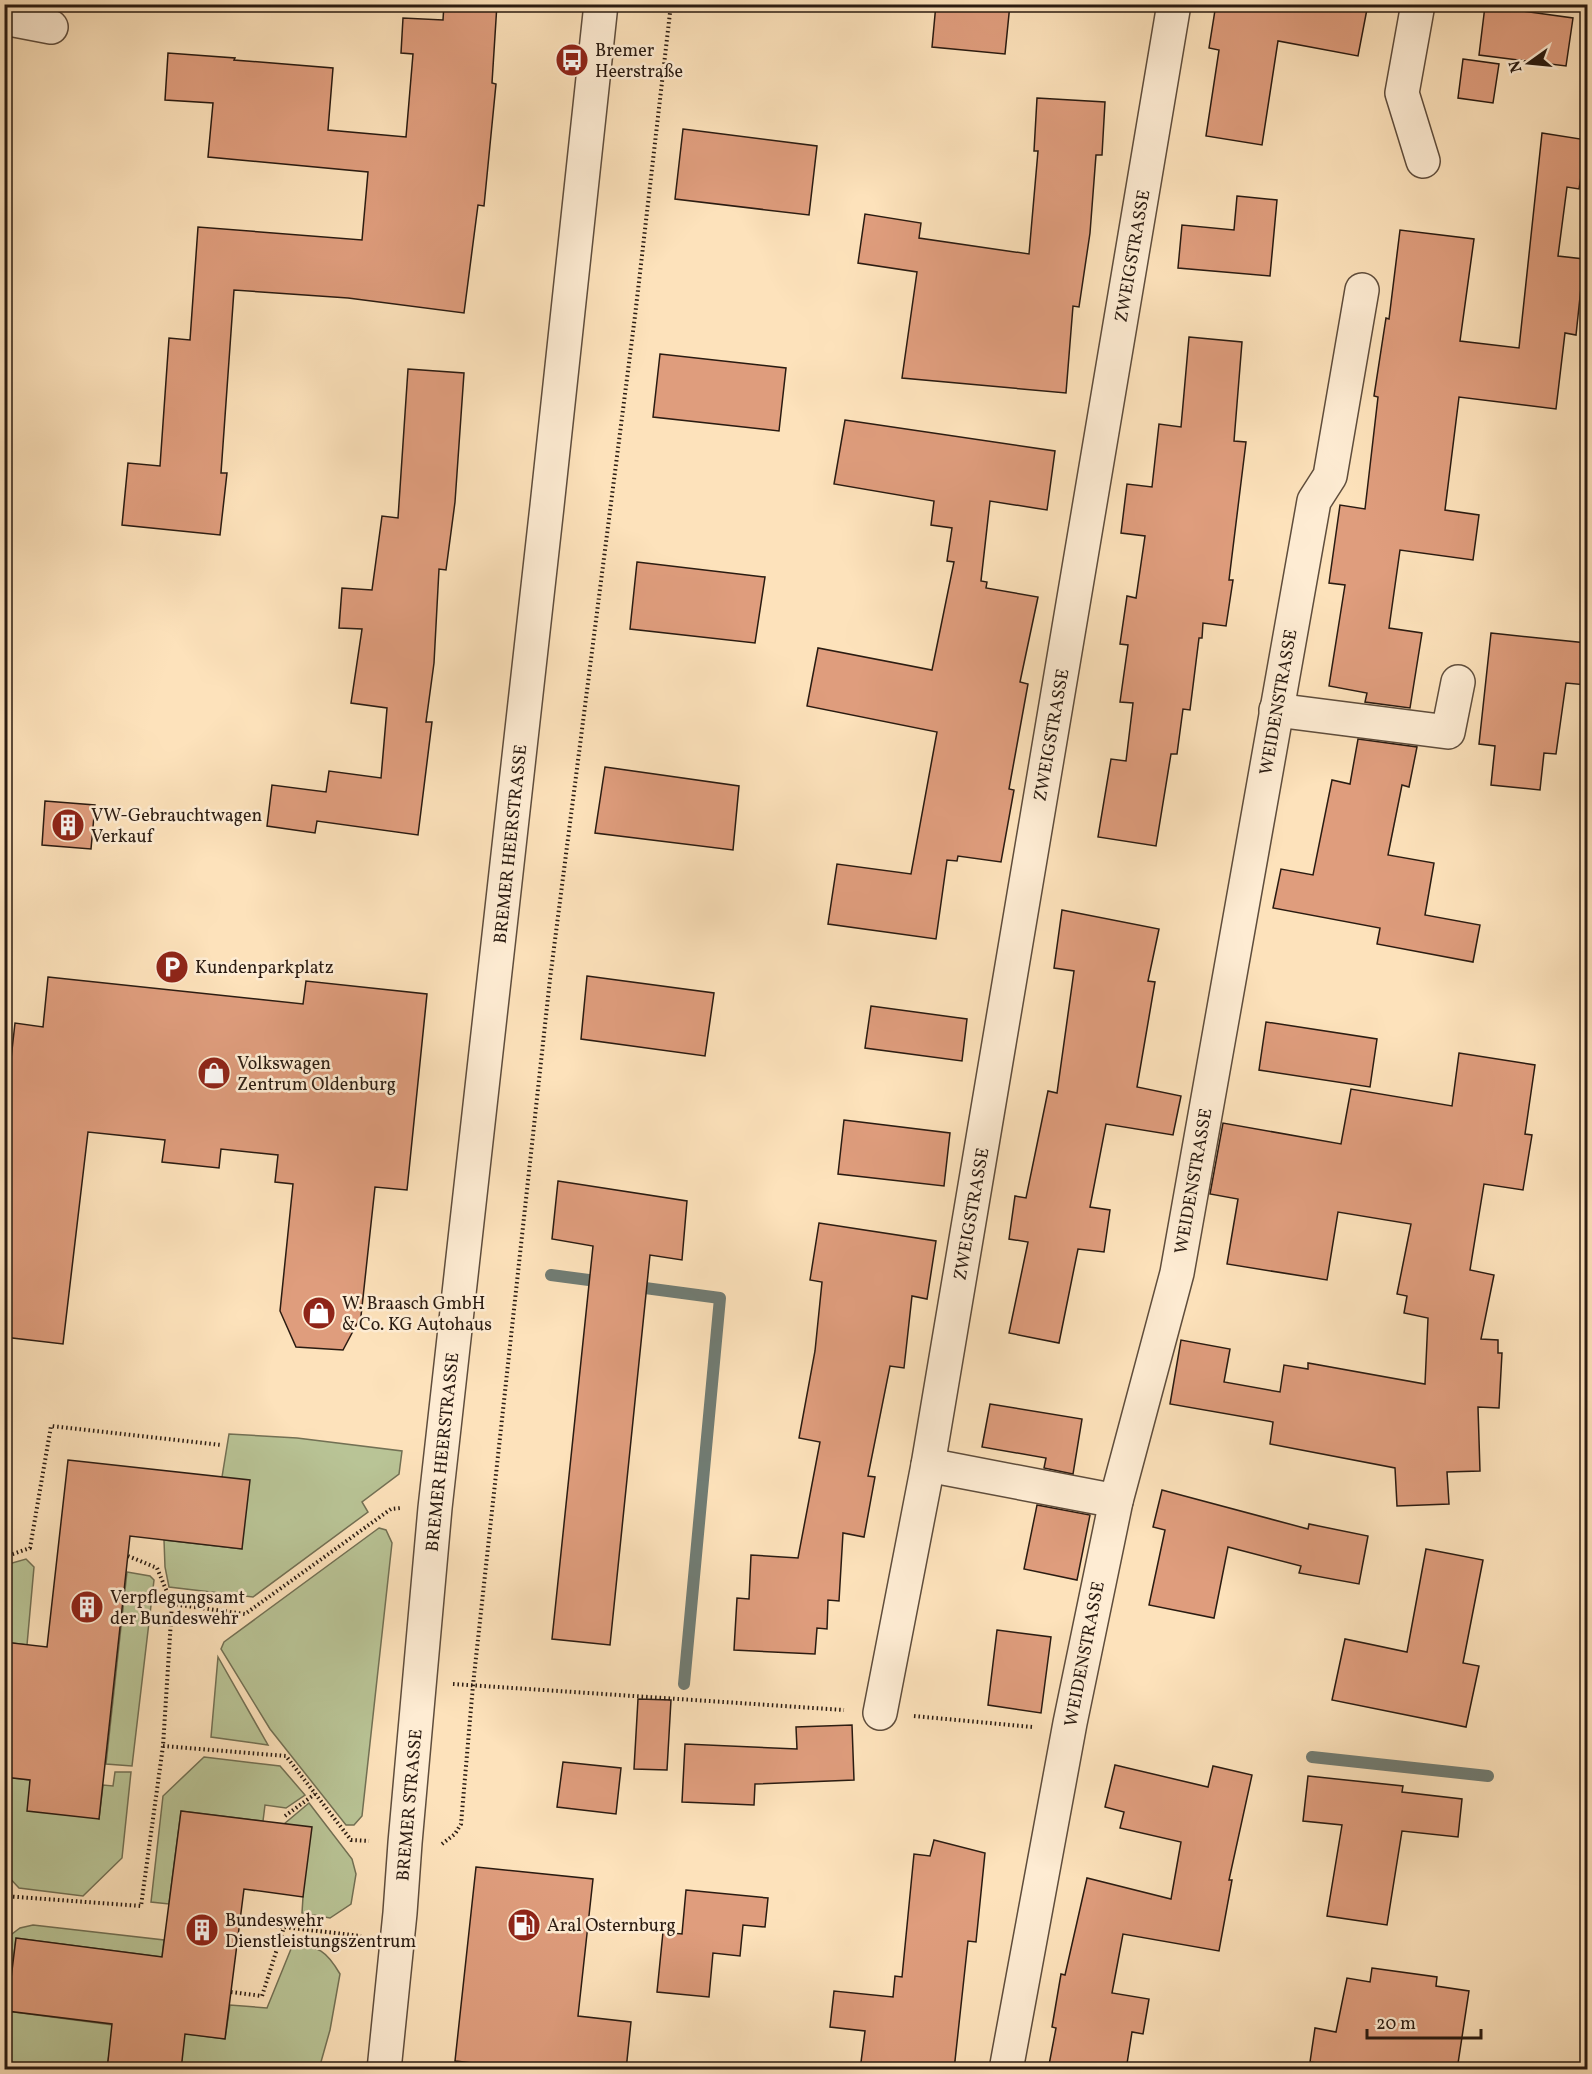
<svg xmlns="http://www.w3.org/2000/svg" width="1592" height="2074" viewBox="0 0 1592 2074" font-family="Vollkorn,serif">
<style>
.green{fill:#b9c496;stroke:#727054;stroke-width:1.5}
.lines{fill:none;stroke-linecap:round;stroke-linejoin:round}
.stream{stroke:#717c73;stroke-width:12}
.building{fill:#df9d7d;stroke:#2a1b11;stroke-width:1.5}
.minor-casing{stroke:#5f4d3c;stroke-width:36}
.path{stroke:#2a1b11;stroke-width:4;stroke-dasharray:1.5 3;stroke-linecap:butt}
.minor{stroke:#feecd3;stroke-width:33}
.labels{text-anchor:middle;stroke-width:5;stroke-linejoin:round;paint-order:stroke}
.poi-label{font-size:18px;fill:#2a1b11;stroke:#feecd3;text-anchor:start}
.street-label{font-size:18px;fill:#2a1b11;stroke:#feecd3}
</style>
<rect width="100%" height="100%" fill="#fde2bb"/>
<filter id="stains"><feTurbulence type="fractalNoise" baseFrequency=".00333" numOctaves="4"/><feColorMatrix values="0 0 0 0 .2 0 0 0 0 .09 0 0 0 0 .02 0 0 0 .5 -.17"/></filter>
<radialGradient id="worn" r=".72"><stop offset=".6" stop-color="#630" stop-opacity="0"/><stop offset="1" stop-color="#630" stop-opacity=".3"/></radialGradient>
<g class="green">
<polygon points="229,1434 297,1438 402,1451 399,1474 362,1502 368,1512 253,1597 169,1587 165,1567 164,1540 242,1549 222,1477"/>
<polygon points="379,1528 386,1530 392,1543 362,1816 354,1825 346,1825 270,1729 221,1649 224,1642"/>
<polygon points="26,1559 34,1567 27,1645 5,1642 5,1565"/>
<polygon points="127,1572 150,1576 154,1580 132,1766 106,1764"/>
<polygon points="218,1657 268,1745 211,1737"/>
<polygon points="204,1757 280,1766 305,1795 286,1808 265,1805 263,1821 181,1811 169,1904 151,1902 163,1796"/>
<polygon points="115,1772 131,1772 122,1858 83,1896 19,1888 5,1873 4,1777 30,1780 99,1819 103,1785 113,1786"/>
<polygon points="309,1803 352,1859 356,1874 351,1904 330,1918 302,1913 303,1897 284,1824"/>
<polygon points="33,1925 164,1940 162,1957 16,1938 7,2011 113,2025 107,2069 5,2070 4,1940 20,1928"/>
<path d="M293 1944C319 1947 326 1950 340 1974L330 2030 319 2069 181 2070V2033L225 2039 230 2005 267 2008Z"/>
</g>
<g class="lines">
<g class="stream">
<polyline points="551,1275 604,1282"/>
<polyline points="630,1286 720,1298 684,1684"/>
<polyline points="1312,1757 1488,1776"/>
</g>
</g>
<g class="building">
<polygon points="444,4 497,4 492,83 496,84 484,206 478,205 464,313 348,298 234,290 221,473 227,473 220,535 122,525 128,463 160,466 169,338 190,340 198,227 362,240 368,172 208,157 213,103 165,100 168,53 235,58 234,60 333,68 328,130 406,137 413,54 401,53 403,18 443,20"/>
<polygon points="936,4 1010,4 1005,54 932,47"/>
<polygon points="1216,4 1368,4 1358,56 1278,41 1262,145 1206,136 1219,50 1209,48"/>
<polygon points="1485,6 1573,18 1566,66 1479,55"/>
<polygon points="1463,59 1499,64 1493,103 1458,98"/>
<polygon points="1037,98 1105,102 1102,155 1096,155 1090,233 1079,307 1073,306 1066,393 902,378 917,272 858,263 865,214 921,223 919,238 1029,254 1038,151 1034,151"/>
<polygon points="683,129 817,146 809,215 675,199"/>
<polygon points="1542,133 1587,140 1579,189 1567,187 1558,256 1584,259 1576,335 1565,333 1556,409 1459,397 1445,510 1479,515 1473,560 1400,550 1389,628 1422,633 1410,708 1365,702 1367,693 1329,686 1345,585 1329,583 1340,505 1365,509 1378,397 1374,396 1386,318 1389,319 1400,230 1474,239 1460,341 1519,348"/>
<polygon points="1237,196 1277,200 1270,276 1178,268 1182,225 1234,230"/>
<polygon points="1189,337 1242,342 1234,441 1246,442 1229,580 1233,580 1226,626 1203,623 1202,638 1199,638 1190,710 1183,709 1177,754 1171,754 1156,846 1098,837 1111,759 1126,761 1133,703 1120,702 1128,645 1120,644 1127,596 1136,598 1145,536 1121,533 1127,484 1152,487 1159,424 1181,427"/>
<polygon points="660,354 786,368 779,431 653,417"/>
<polygon points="408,369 464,373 455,502 446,570 439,569 434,663 426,722 432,722 418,835 317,821 315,833 267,826 272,785 326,792 329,771 381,778 387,708 351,703 362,629 339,628 342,588 372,590 382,516 398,518"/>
<polygon points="845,420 1055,451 1047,510 990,501 981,581 987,582 986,588 1038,597 1020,682 1028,684 1009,789 1014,790 1001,862 958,856 957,861 947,860 936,939 828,924 837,864 911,874 937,732 807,706 818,648 932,670 954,562 947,561 952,528 931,525 934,501 834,484"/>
<polygon points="637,562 765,577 755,643 630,629"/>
<polygon points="1491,633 1587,643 1587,685 1566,683 1556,754 1544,753 1540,790 1491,785 1495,746 1479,744"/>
<polygon points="1358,739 1417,747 1409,787 1402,785 1388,855 1434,863 1425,915 1480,925 1473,962 1377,944 1380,928 1273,908 1281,869 1313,875 1332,780 1350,784"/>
<polygon points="605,767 739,786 733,850 595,833"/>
<polygon points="45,801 95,805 91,849 42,845"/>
<polygon points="1062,910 1159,929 1148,981 1155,982 1137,1087 1181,1096 1173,1135 1106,1124 1090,1207 1110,1210 1104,1252 1078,1249 1059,1343 1009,1333 1028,1242 1009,1239 1015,1196 1026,1198 1048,1091 1057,1093 1074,971 1054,968"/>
<polygon points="587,976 714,993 705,1056 581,1039"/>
<polygon points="48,977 303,1004 306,981 427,994 407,1190 375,1187 361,1316 343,1350 296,1347 280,1311 293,1184 275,1182 278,1155 221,1149 219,1168 162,1162 165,1140 88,1132 63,1344 4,1337 4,1122 15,1023 43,1027"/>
<polygon points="871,1006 967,1019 962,1061 865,1048"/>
<polygon points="1266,1022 1377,1039 1370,1087 1259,1070"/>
<polygon points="1459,1053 1535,1065 1525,1134 1532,1135 1523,1190 1484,1184 1470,1270 1494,1275 1481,1339 1498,1340 1498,1353 1502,1353 1499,1408 1478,1407 1480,1471 1447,1472 1449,1504 1397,1506 1395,1468 1270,1444 1273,1422 1170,1404 1181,1340 1230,1349 1224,1382 1280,1392 1284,1365 1308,1369 1308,1363 1425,1384 1428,1318 1404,1313 1407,1296 1397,1294 1411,1224 1338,1212 1327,1280 1227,1264 1238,1199 1210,1194 1223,1123 1341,1144 1351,1089 1452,1106"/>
<polygon points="844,1120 950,1133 944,1186 838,1174"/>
<polygon points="558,1181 687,1201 682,1260 650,1255 610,1645 552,1639 593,1246 552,1239"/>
<polygon points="819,1223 936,1241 927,1299 912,1296 904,1368 890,1366 868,1476 875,1477 864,1537 843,1533 839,1601 828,1600 827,1629 817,1628 815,1654 734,1650 737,1598 749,1599 751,1555 798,1558 820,1442 799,1438 815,1351 822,1282 810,1280"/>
<polygon points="990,1404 1082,1419 1073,1474 1044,1468 1046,1458 982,1447"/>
<polygon points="68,1460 250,1480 242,1549 130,1536 99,1819 27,1811 30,1780 4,1777 4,1642 47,1647"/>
<polygon points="1162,1490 1308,1529 1309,1524 1368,1536 1359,1584 1299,1573 1301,1566 1228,1547 1214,1618 1149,1605 1165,1530 1153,1527"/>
<polygon points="1037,1505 1090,1515 1077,1580 1024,1569"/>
<polygon points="1426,1549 1483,1560 1463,1663 1479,1666 1466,1727 1332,1700 1345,1639 1407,1652"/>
<polygon points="997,1630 1051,1637 1041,1713 988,1705"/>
<polygon points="638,1699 671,1700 667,1770 634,1769"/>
<polygon points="852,1725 854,1780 755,1784 754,1805 682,1802 685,1744 797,1749 796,1727"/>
<polygon points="563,1762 621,1768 616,1814 557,1807"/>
<polygon points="1115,1765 1208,1787 1213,1766 1252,1775 1229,1880 1232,1880 1219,1951 1123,1934 1112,1993 1149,1999 1143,2034 1132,2032 1126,2070 1048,2070 1056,2028 1052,2027 1061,1974 1065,1975 1087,1878 1171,1899 1181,1842 1120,1828 1124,1812 1105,1807"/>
<polygon points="1308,1776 1403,1786 1402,1792 1462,1799 1458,1837 1402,1831 1387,1925 1327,1916 1342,1825 1303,1821"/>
<polygon points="181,1811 312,1827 303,1897 244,1889 225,2039 185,2034 181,2070 107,2070 112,2024 7,2011 16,1938 162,1957"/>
<polygon points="934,1840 985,1853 976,1942 968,1941 954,2070 860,2070 865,2031 830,2027 834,1991 893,1997 895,1976 902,1977 914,1854 930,1856"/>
<polygon points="476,1867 593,1879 578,2016 631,2022 626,2070 537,2070 455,2061"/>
<polygon points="686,1890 768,1898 765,1927 743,1925 740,1956 713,1953 709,1997 657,1992 663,1932 682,1934"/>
<polygon points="1372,1968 1437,1977 1436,1986 1469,1991 1457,2070 1361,2070 1310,2062 1315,2028 1336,2032 1347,1978 1370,1982"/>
</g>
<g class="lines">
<defs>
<g id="minor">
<polyline points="1418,4 1402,93 1423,161"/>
<polyline points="4,18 51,27"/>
<polyline points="1276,710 1448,732 1458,682"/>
<polyline points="928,1465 1116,1501"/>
<polyline points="880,1713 928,1465 1174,4"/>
<polyline points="384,2070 400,1913 405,1843 435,1508 547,506 601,4"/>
<polyline points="1006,2070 1070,1723 1116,1501 1177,1273 1314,501 1330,476 1362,290"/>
</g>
</defs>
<use href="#minor" class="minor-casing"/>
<g class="path">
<polyline points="128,1556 157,1568 172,1604"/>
<polyline points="4,1557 30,1548 51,1426 221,1445"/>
<polyline points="453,1684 844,1710"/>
<polyline points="914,1716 1032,1727"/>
<polyline points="163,1746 286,1756 351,1840 369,1841"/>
<polyline points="285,1816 315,1794"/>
<polyline points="442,1844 455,1834 461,1824 473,1685 550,979 635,316 671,4"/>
<polyline points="4,1896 141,1906 163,1746 172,1604 245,1614 391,1509 401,1508"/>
<polyline points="240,1922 361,1936"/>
<polyline points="231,1992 262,1996 284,1927"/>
</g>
<use href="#minor" class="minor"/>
</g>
<defs>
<symbol id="bus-disc" viewBox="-11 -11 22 22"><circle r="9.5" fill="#8f2418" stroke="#feecd3"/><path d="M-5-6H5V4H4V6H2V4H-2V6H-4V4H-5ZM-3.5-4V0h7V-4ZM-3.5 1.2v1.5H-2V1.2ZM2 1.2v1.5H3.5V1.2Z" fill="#fff"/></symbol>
<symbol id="building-disc" viewBox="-11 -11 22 22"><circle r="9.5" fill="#8f2418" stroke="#feecd3"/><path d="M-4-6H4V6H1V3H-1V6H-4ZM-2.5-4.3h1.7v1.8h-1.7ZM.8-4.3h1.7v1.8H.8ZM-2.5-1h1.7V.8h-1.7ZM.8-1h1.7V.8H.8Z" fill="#fff"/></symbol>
<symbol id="parking-disc" viewBox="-11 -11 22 22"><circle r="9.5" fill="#8f2418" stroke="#feecd3"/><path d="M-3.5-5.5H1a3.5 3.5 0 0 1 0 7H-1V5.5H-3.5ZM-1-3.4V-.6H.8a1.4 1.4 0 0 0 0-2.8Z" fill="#fff"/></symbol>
<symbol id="shop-disc" viewBox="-11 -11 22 22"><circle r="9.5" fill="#8f2418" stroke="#feecd3"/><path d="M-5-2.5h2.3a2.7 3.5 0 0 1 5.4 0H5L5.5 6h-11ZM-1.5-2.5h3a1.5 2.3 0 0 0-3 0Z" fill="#fff"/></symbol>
<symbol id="fuel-disc" viewBox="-11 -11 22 22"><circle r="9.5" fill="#8f2418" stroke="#feecd3"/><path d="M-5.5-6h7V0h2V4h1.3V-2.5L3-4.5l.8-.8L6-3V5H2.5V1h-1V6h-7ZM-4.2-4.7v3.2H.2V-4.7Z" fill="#fff"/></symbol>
</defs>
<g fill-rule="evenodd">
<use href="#bus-disc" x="553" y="41" width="38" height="38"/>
<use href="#building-disc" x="49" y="806" width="38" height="38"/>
<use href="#parking-disc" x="153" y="948" width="38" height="38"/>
<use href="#shop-disc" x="195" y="1054" width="38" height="38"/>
<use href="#shop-disc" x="300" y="1294" width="38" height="38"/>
<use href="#building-disc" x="68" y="1588" width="38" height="38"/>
<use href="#fuel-disc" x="505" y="1906" width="38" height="38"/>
<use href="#building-disc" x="183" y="1911" width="38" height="38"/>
</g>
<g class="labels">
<g class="poi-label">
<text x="595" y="56">Bremer<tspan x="595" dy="21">Heerstraße</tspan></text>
<text x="91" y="821">VW-Gebrauchtwagen<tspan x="91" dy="21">Verkauf</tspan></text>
<text x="195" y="973">Kundenparkplatz</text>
<text x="237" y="1069">Volkswagen<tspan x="237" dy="21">Zentrum Oldenburg</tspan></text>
<text x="342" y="1309">W. Braasch GmbH<tspan x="342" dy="21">&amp; Co. KG Autohaus</tspan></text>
<text x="110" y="1603">Verpflegungsamt<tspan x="110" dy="21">der Bundeswehr</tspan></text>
<text x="225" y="1926">Bundeswehr<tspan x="225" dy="21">Dienstleistungszentrum</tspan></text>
<text x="547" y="1931">Aral Osternburg</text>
</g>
<g class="street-label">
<text transform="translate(1132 256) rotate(-80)" y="6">ZWEIGSTRASSE</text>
<text transform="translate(1278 702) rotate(-80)" y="6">WEIDENSTRASSE</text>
<text transform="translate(1051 735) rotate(-80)" y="6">ZWEIGSTRASSE</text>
<text transform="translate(510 844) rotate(-84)" y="6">BREMER HEERSTRASSE</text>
<text transform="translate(1193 1181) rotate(-80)" y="6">WEIDENSTRASSE</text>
<text transform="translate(971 1214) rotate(-80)" y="6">ZWEIGSTRASSE</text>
<text transform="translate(442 1452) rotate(-84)" y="6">BREMER HEERSTRASSE</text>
<text transform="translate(1084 1654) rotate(-79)" y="6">WEIDENSTRASSE</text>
<text transform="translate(409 1805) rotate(-85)" y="6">BREMER STRASSE</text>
</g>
</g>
<rect width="1592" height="2074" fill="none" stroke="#fde2bb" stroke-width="24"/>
<rect x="6" y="6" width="1580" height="2062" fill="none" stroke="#2a1b11" stroke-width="3"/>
<rect x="12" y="12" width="1568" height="2050" fill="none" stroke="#2a1b11" stroke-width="1.5"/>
<g transform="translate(1529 63) rotate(255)" stroke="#feecd3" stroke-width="4.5" paint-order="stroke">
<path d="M0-4.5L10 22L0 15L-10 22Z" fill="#2a1b11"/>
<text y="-9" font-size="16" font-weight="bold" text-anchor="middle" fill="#2a1b11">N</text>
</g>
<path d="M1367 2029v9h114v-9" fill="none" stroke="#2a1b11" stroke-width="3"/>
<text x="1376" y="2029" font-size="18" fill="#2a1b11" stroke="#feecd3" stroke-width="4.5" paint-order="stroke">20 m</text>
<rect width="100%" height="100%" filter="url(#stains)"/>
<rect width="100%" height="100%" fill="url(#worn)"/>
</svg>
